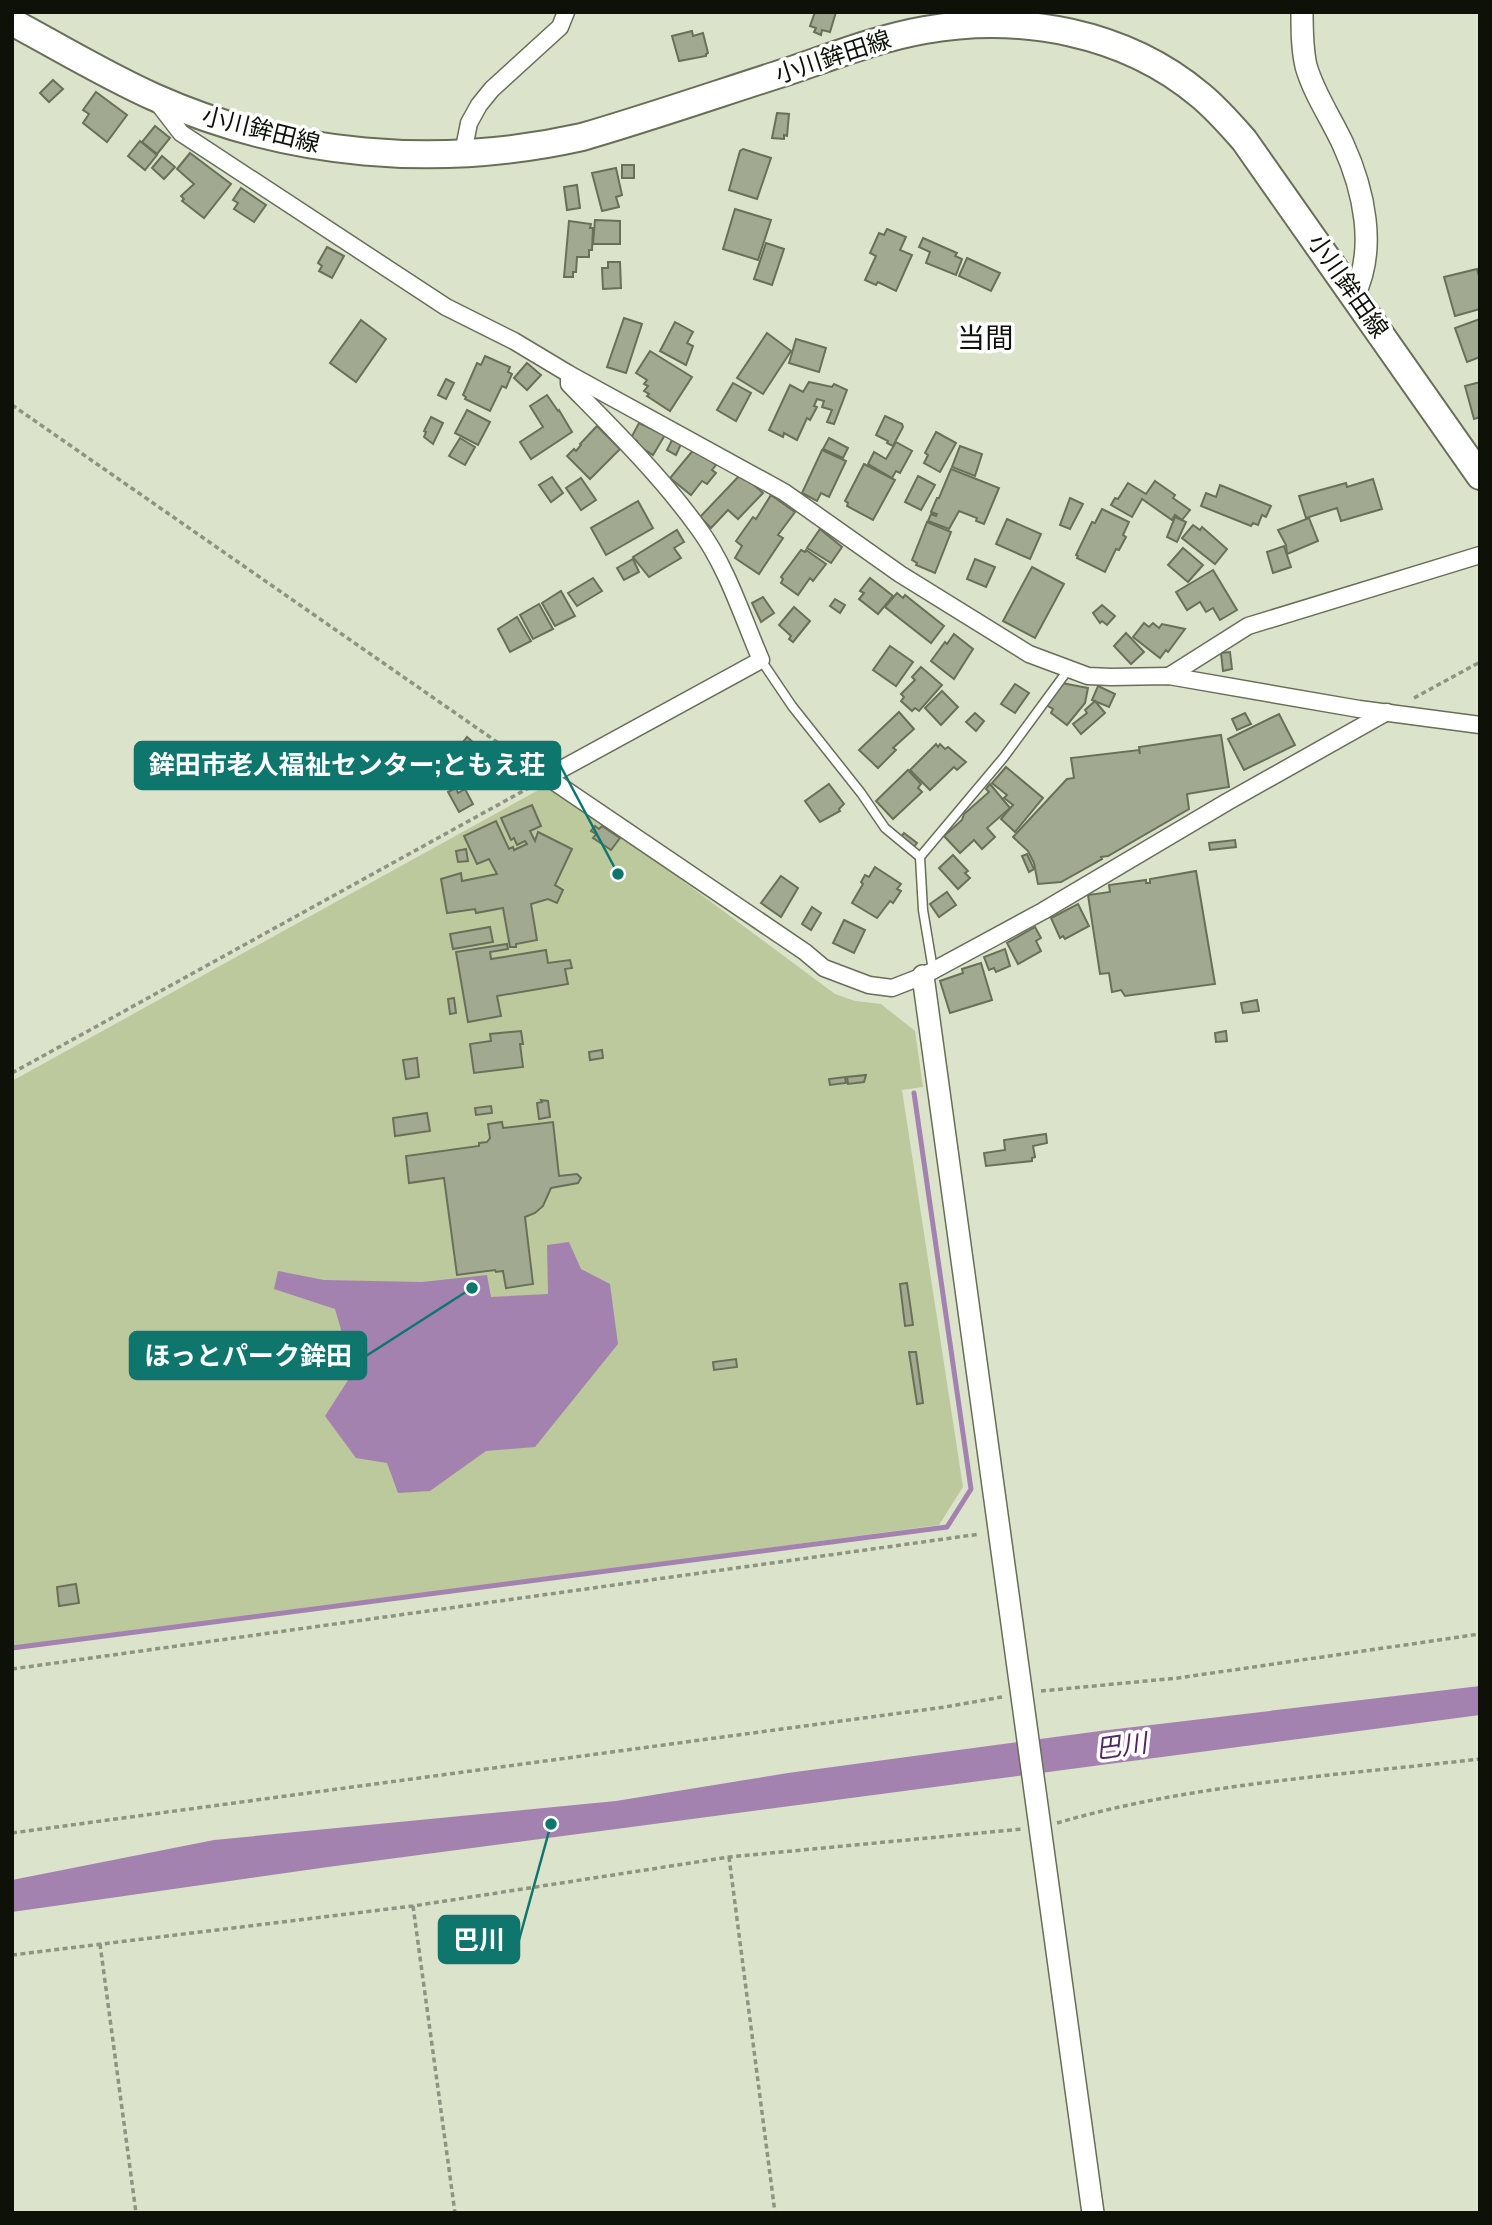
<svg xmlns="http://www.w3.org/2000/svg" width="1492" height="2225" viewBox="0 0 1492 2225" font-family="Mulish,'Noto Sans JP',sans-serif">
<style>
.green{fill:#bcc99d}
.water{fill:#a482b0}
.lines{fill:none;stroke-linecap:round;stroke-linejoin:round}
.stream{stroke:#a482b0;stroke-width:5}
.building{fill:#a2a991;stroke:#697059;stroke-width:2}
.service-casing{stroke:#686e58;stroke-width:11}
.minor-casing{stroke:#686e58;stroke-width:19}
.tertiary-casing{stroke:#686e58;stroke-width:24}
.primary-casing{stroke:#686e58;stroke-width:30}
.path{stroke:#8e9481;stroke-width:3.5;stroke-dasharray:5 3.5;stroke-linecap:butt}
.service{stroke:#fff;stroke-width:8}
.minor{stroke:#fff;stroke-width:16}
.tertiary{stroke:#fff;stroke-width:21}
.primary{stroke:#fff;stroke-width:26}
.labels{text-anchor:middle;stroke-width:7;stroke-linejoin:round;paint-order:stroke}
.street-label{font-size:24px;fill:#0e1108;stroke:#fff}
.water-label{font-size:26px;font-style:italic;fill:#522761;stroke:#fff}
.quarter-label{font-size:28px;fill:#0e1108;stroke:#fff}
.leader{fill:none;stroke:#0f766e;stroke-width:2.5}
.callout-dot{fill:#0f766e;stroke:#fff;stroke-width:2.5}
.callout{fill:#0f766e;stroke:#0f766e;stroke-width:2.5}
.callout-label{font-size:26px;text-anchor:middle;font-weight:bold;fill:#fff}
</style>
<rect width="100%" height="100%" fill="#dbe3ca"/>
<polygon class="green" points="551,783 835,994 855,1001 881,1004 915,1031 923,1087 902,1090 963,1487 939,1525 12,1650 12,1081"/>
<g class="water">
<polygon points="569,1242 581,1269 610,1284 618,1344 535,1447 486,1451 430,1491 398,1493 387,1463 356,1458 325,1416 352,1374 337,1353 342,1333 335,1309 274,1289 278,1271 324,1280 422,1282 487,1275 491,1297 548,1294 547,1245"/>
<polygon points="1480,1686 1480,1715 328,1867 12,1912 12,1880 214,1840 616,1801 788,1773 1100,1731"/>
</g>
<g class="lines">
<polyline class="stream" points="12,1648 947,1527 971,1489 914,1093"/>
</g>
<g class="building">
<polygon points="815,12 836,12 830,32 822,30 821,35 814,32 816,28 810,26"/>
<polygon points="692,31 693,36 703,33 708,53 706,54 706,56 679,61 672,36"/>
<polygon points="53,80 63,89 49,102 40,93"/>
<polygon points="96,92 127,115 107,142 83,123 89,114 83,110"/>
<polygon points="777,113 789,114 787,136 784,135 784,139 772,138"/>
<polygon points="155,126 170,138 157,154 142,142"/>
<polygon points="140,141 157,155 145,170 128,156"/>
<polygon points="743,149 771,158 757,199 729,190 740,151"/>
<polygon points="190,153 231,184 204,218 182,201 184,199 181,196 194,184 177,169"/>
<polygon points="162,156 175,167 164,179 152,168"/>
<rect x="622" y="165" width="12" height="13"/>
<polygon points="616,168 622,195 616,197 619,207 602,211 592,173"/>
<polygon points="577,185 580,208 567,210 564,187"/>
<polygon points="241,188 266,205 254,222 234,209 238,203 233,200"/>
<polygon points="735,209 771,220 758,260 723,249"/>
<polygon points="595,220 620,221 620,244 593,244"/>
<polygon points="569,221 591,224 590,228 593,228 592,250 589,250 589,257 577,257 576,272 573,272 573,277 564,277"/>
<polygon points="887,229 906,237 900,250 912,255 896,291 878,282 876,285 865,280 876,256 870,253 879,233 884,235"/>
<polygon points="923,238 957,253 955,256 962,259 956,275 926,263 930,252 919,247"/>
<polygon points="766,243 784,249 772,285 754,279"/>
<polygon points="327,247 344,256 332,278 319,271 322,266 318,263"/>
<polygon points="967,258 1000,273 991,291 959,276"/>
<polygon points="608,262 620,262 621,288 603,289 602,268 608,268"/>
<polygon points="1477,269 1480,280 1480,309 1455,316 1444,277"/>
<polygon points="624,318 642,324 626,373 607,367"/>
<polygon points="1480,319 1480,357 1467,362 1455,328"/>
<polygon points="361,320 386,339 356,382 330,363"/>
<polygon points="675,322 693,332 687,343 693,346 686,365 660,351"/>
<polygon points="767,333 791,351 763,394 737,378"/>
<polygon points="796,339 826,348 819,372 789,363"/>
<polygon points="650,351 692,377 670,411 647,396 649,394 644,391 648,386 644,384 647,380 636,373"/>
<polygon points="485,356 510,367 508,372 512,374 506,388 502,386 490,411 465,399 466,397 463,395 477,363 481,365"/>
<polygon points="527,363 541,375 527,390 514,378"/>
<polygon points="446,379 454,383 446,399 438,395"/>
<polygon points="809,382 832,387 834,384 847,390 834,424 827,422 832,410 822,407 824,401 817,399 814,406 817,407 810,420 807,418 797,440 784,433 783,437 769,430 790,385 803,392"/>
<polygon points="1480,382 1480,417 1474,419 1465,386"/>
<polygon points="733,383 751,393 736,421 717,410"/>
<polygon points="547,395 558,411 559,410 572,432 531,459 520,442 543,427 530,406"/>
<polygon points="467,410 490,422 478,445 455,433"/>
<polygon points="885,416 902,424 903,427 893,446 887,443 888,441 876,435"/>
<polygon points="431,417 443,423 433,444 424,437 426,432 424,431"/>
<polygon points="639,423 665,435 653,455 636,444 637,441 631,438"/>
<polygon points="597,426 620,449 590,479 567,456 574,449 576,451 581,445 580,444"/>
<polygon points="936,432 956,443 940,472 924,463 928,455 925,453"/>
<polygon points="460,438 475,447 465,465 449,456"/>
<polygon points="829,438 848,448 843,458 823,449"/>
<polygon points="672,440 681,444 676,455 667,450"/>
<polygon points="896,442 912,451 900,473 896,471 892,478 868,464 874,452 886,459"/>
<polygon points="960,446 982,454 975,476 952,467"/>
<polygon points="695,448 716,465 712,470 716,473 707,484 702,481 691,495 670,478"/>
<polygon points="822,450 846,461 829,497 821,493 817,501 802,493"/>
<polygon points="864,464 895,480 873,520 847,506 848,503 845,501"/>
<polygon points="951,469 999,488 984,524 976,521 977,518 959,511 949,529 928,521 931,514 936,516 937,514 931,512 937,498 939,498"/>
<polygon points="741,474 763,493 738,519 728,510 711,528 700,517"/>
<polygon points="918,476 935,485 921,510 905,502"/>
<polygon points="552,477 563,493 551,502 539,485"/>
<polygon points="581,478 596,500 581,510 566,488"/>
<polygon points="1373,479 1382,509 1341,521 1337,508 1306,518 1299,496 1346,483 1347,487"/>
<polygon points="1155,481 1175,495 1173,498 1190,510 1182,520 1175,515 1172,520 1142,499 1132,517 1111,505 1115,498 1118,499 1128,483 1146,494"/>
<polygon points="1220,485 1271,506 1266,517 1262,515 1258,525 1253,523 1251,526 1201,506 1206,493 1216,497"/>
<polygon points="771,495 795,512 778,535 783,538 759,574 735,558 742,546 736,541 753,517 756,519"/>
<polygon points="1070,498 1083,504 1070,529 1060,525"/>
<polygon points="638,501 653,528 606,555 591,528"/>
<polygon points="1102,509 1129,522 1123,535 1126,537 1119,550 1116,549 1105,572 1077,558 1078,556 1076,555 1092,522 1095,523"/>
<polygon points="1175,517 1186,522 1177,542 1167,537"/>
<polygon points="1309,518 1318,541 1287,554 1286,545 1278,530"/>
<polygon points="1007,519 1041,534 1030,559 996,544"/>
<polygon points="927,522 951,532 935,573 916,565 917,563 912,560"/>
<polygon points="1193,525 1200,530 1202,527 1227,549 1215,564 1182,538"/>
<polygon points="820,529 842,547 831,563 807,548"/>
<polygon points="677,530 684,542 674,548 681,558 649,577 633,557"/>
<polygon points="1284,546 1291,567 1273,573 1267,552"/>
<polygon points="1183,548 1203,565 1188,582 1168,565"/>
<polygon points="801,550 805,552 806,550 826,564 813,581 810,578 798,595 781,583 783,579 781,577"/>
<polygon points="633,559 639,572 624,580 617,568"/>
<polygon points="975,559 995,567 986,587 967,579"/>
<polygon points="1032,567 1064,584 1035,638 1003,621"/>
<polygon points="1213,570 1237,610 1220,620 1213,608 1206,612 1200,602 1187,610 1176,592"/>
<polygon points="593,578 602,591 577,606 568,593"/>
<polygon points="870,578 893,596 878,614 859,599 864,593 860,591"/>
<polygon points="561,591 575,616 555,626 542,603"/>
<polygon points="897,593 903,598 905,595 944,626 931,643 885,607"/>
<polygon points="763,597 774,613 761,622 752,603"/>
<polygon points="835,599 845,605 840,613 830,606"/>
<polygon points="539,604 553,629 533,639 520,615"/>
<polygon points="1102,605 1115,616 1107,625 1102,621 1100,623 1093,613"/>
<polygon points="794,607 810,621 793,642 789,639 791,636 779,625"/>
<polygon points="517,617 531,641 510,652 498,629"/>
<polygon points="1144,623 1149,627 1153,623 1159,628 1162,624 1185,629 1168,652 1166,650 1160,658 1133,637"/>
<polygon points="1126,633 1144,652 1131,664 1114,646"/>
<polygon points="954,634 973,649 954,679 931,661 945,642 947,644"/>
<polygon points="890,646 913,662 896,686 873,670"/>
<polygon points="1230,652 1232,669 1223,671 1221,653"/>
<polygon points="921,667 942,685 919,711 915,708 912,711 901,701 904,697 901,694 915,680 912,677"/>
<polygon points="1062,683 1088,688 1085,703 1067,725 1051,713 1053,709 1046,705"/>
<polygon points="1015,684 1029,693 1015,713 1001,704"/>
<polygon points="1098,686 1115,694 1109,707 1092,700"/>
<polygon points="942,691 958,707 941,725 925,708"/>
<polygon points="1095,701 1105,713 1081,734 1073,724 1087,713 1085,710"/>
<polygon points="899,712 914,729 893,748 896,750 878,768 859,750"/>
<polygon points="975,713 984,721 976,731 966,722"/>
<polygon points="1245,713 1251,724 1237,730 1232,719"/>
<polygon points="1279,714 1295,745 1244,770 1228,739"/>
<polygon points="1221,735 1229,787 1187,794 1189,809 1108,856 1101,857 1102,859 1061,882 1038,884 1034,863 1028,851 1013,837 1067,779 1074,778 1071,758 1139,750 1140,754 1139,747"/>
<polygon points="467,737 499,765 480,787 462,771 465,769 451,757"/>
<polygon points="936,744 938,747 940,744 945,749 948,747 966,762 957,770 954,767 930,790 910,770"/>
<polygon points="1006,767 1043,798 1015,832 1001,819 1013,805 1004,798 1007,795 992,783"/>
<polygon points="908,770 921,784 918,788 922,792 893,819 876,801"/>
<polygon points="829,784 844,804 839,809 840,811 820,822 805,801"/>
<polygon points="990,784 1010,808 987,828 995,837 982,849 974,840 960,853 944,836 962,820 964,814 989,792 986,789"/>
<polygon points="456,788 458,793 465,789 473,804 459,812 448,792"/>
<polygon points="532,805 541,826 530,831 535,841 538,832 572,849 555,885 563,890 557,903 548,899 531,904 537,940 516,944 516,947 510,947 503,908 476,913 475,909 447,913 441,879 461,873 462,881 497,874 489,859 477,864 464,836 496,821 509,849 513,847 514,850 527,844 525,841 517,845 514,838 511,840 501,818"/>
<polygon points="595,826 599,829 602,826 620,838 611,850 593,838 596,834 591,831"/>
<polygon points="904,833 917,843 913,848 901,837"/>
<polygon points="1235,840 1236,847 1210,850 1209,843"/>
<polygon points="466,849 468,861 458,862 456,851"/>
<polygon points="1027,854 1034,869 1029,872 1022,856"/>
<polygon points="953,855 968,871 965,873 970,878 958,889 939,868"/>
<polygon points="875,867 901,884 897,889 901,891 893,903 890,901 877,918 852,903 863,884 861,882 865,875 869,877"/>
<polygon points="1196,871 1215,984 1125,996 1121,990 1112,992 1109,973 1100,974 1088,895 1110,892 1109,885 1146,880 1146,883 1150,883 1150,879"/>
<polygon points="781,876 798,888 781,917 761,903"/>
<polygon points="947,892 956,905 939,917 930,904"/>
<polygon points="1078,904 1089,926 1065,939 1063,936 1060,938 1051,918"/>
<polygon points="812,907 821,913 811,930 802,924"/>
<polygon points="844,920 865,930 854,953 833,943"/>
<polygon points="490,927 493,942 453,949 450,934"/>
<polygon points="1035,927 1041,938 1036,941 1041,951 1018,964 1007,943"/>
<polygon points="507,944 508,949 490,952 491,959 546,950 548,963 570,960 572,968 565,969 568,984 497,996 501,1016 468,1022 456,952"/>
<polygon points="1005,949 1010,966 996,972 994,968 989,970 984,957"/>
<polygon points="981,963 992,1000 950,1013 940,981 963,973 962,969"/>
<polygon points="454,998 456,1013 450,1014 448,999"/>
<polygon points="1257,1000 1259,1011 1243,1013 1241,1003"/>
<polygon points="521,1031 523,1044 520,1044 523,1067 474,1073 470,1044 491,1041 490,1034"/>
<polygon points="1226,1031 1227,1041 1216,1042 1215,1033"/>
<polygon points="602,1050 603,1058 590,1060 589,1052"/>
<polygon points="417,1058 419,1077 406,1079 403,1060"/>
<polygon points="866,1075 864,1082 848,1084 847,1077"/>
<polygon points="845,1077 846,1083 830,1085 829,1079"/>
<polygon points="541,1100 548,1101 550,1117 539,1119 537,1103 542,1102"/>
<polygon points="491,1106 492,1113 476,1115 475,1108"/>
<polygon points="427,1113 430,1131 395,1136 393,1118"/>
<polygon points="502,1122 503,1128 553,1122 559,1176 577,1174 581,1178 578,1183 551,1188 543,1206 535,1213 525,1217 533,1284 506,1288 503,1271 496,1272 495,1270 457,1275 444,1178 409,1183 406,1156 479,1146 479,1143 487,1142 490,1138 488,1124"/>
<polygon points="1046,1134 1047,1143 1033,1146 1035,1157 1032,1158 1032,1161 986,1166 984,1153 1005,1150 1004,1140"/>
<polygon points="907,1283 913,1325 905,1326 900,1284"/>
<polygon points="909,1352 916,1352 923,1403 917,1404"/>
<polygon points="736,1359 737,1367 714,1370 713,1362"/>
<polygon points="76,1584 79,1603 59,1606 57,1587"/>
</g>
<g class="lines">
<defs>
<g id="service">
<polyline points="761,660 792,706 861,793 885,828 920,857"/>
<polyline points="933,970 923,910 920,857 1004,757 1068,670"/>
</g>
<g id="minor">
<polyline points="154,98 181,133 446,307 514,341 569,374 784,492 900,574 1029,654 1088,676 1111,677 1169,676 1359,709 1480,725"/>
<polyline points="463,153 469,123 479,105 492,89 560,27 566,12"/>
<path d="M569 374V384C614 430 661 476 699 529 727 567 742 616 761 660L547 777 805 952 824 968 869 985 892 988 923 976 1043 911 1227 802 1387 712"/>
<polyline points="1169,676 1248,626 1480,555"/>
</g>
<g id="tertiary">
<path d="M1302 12C1302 30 1302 48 1306 66 1314 94 1331 118 1343 144 1364 190 1377 249 1354 295"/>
<polyline points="923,976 1093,2213"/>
</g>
<path id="primary" d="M12 22C59 47 105 75 154 97 288 157 439 169 582 137 651 117 720 93 789 71 833 56 879 38 925 30 1020 13 1125 32 1200 95 1216 108 1230 124 1244 140L1480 476"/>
</defs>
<use href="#service" class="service-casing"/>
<use href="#minor" class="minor-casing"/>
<use href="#tertiary" class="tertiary-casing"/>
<use href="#primary" class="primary-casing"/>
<g class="path">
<polyline points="12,405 533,767"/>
<polyline points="1414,698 1480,662"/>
<polyline points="12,1073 534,785"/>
<polyline points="12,1669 980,1534"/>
<polyline points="1041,1691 1178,1678 1480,1634"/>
<path d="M1057 1823C1190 1784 1341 1775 1480 1759"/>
<polyline points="12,1833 945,1707 1002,1697"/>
<polyline points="729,1857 775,2213"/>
<polyline points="413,1906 455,2213"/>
<polyline points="100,1944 136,2213"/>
<polyline points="12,1955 413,1906 729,1857 1022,1829"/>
</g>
<use href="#service" class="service"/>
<use href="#minor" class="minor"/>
<use href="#tertiary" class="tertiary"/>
<use href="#primary" class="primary"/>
</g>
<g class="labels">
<g class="street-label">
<text transform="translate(833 57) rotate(-18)" y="8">小川鉾田線</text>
<text transform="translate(261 130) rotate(14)" y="8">小川鉾田線</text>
<text transform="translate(1348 286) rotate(55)" y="8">小川鉾田線</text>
</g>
<g class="water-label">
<text transform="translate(1121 1746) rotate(-8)" y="9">巴川</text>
</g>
<g class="quarter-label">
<text x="985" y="348">当間</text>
</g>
</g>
<path class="leader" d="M618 874L560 765M472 1288L366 1356M551 1824L519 1940"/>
<g class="callout-dot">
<circle cx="618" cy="874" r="7"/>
<circle cx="472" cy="1288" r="7"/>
<circle cx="551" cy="1824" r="7"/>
</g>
<g class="callout">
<rect x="135" y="742" width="425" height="47" rx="7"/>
<rect x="130" y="1332" width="236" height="47" rx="7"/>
<rect x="439" y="1916" width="80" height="47" rx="7"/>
</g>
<g class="callout-label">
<text x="347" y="774">鉾田市老人福祉センター;ともえ荘</text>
<text x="248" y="1365">ほっとパーク鉾田</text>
<text x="479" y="1949">巴川</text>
</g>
<rect width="1492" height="2225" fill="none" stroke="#0e1108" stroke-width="28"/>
</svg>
